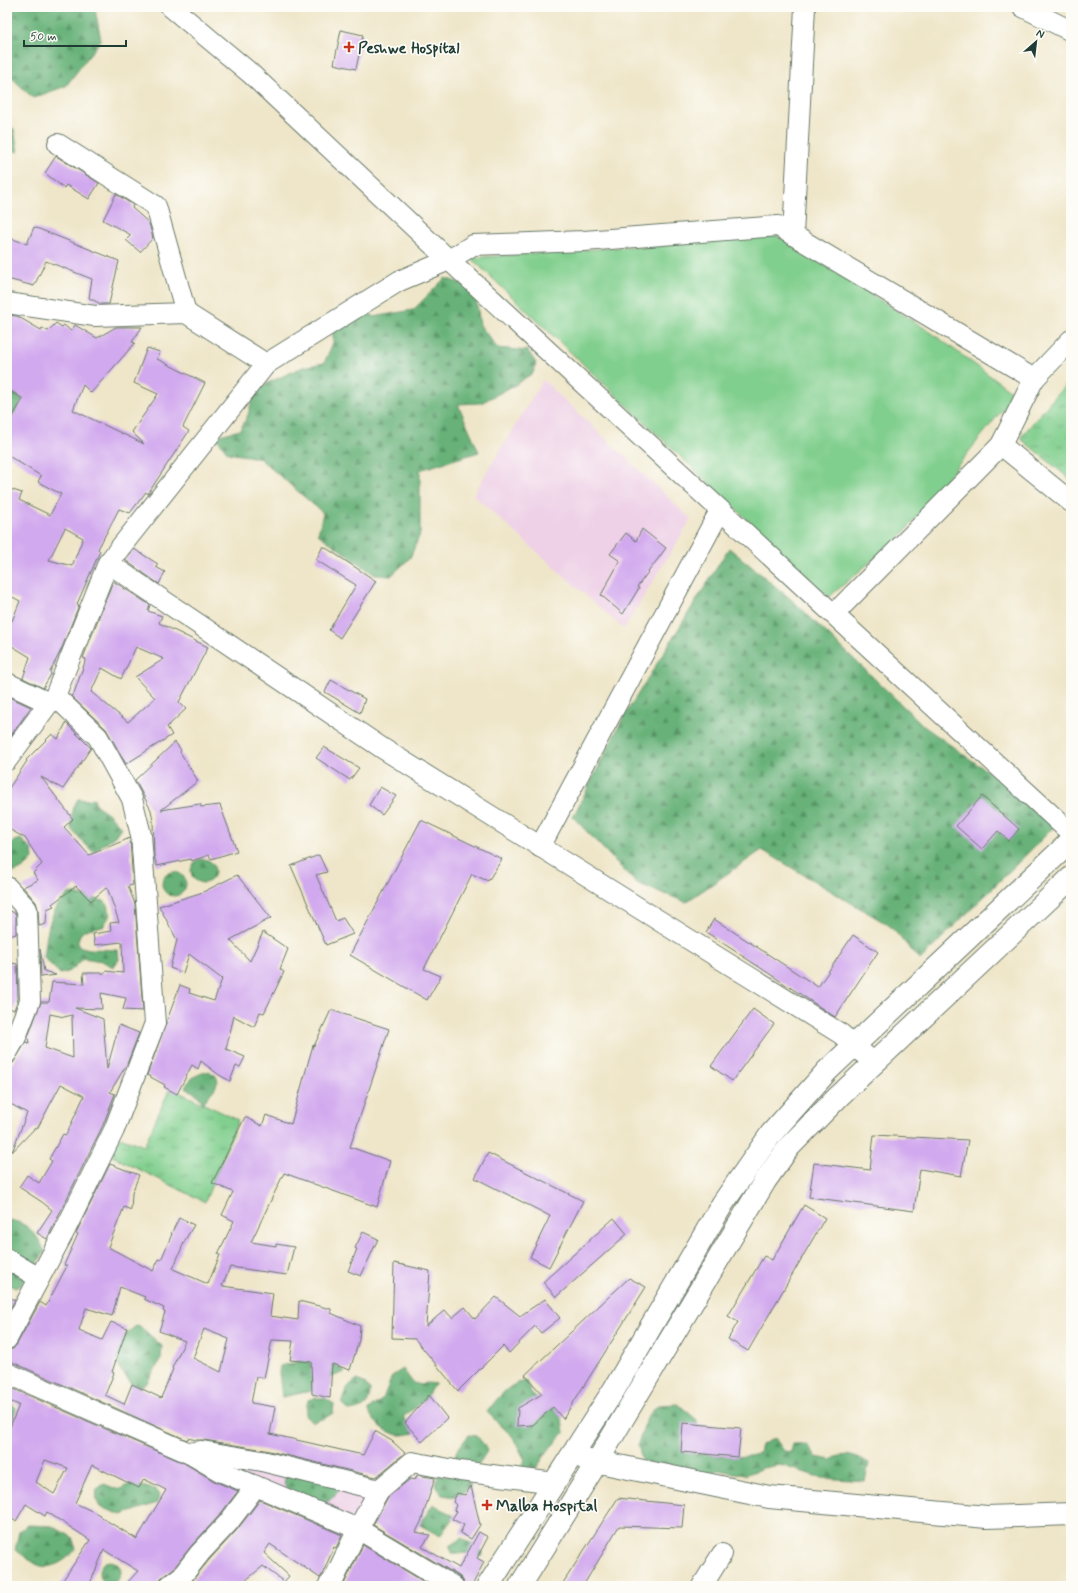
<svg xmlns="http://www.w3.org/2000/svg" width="1078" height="1593" viewBox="0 0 1078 1593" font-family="Mynerve,sans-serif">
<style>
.built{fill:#eed0e7}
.grass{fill:url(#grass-tufts);stroke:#508661}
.forest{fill:url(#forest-firs);stroke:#447856}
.park{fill:#81cf8e;stroke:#508661}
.building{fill:#d1a9ee;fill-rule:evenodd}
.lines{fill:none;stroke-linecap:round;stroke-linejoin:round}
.minor-casing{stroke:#687868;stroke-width:22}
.major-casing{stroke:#687868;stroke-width:24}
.minor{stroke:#fff;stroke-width:20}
.major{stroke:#fff;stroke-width:22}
.poi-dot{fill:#c8321e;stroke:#fdfcf7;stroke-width:1.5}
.labels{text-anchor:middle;stroke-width:3.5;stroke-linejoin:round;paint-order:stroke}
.poi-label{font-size:16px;font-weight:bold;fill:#1f3d34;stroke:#fdfcf7;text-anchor:start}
</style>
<defs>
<pattern id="grass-tufts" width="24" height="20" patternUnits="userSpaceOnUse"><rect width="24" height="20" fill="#81cf8e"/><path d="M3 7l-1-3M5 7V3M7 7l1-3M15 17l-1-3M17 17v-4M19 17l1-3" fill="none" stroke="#69a975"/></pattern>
<pattern id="forest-firs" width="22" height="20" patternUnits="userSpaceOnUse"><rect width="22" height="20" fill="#68b279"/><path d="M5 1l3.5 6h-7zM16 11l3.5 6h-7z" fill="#559264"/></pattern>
</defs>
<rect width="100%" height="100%" fill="#fdfcf7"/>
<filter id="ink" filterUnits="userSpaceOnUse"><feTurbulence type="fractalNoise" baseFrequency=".025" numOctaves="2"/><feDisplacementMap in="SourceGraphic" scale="8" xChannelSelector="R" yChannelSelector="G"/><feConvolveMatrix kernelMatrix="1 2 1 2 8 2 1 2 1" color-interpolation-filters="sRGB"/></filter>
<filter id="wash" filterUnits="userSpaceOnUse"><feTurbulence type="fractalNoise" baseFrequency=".012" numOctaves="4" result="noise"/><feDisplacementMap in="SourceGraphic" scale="16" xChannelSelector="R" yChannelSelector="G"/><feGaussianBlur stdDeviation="0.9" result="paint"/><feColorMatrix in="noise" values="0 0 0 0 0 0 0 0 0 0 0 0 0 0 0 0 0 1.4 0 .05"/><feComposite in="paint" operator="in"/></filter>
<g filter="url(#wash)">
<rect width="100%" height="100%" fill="#efe6c9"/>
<g class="built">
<polygon points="543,380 691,519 624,629 473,495"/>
<polygon points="208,1452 373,1498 352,1522 205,1462"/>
</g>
<g class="grass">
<polygon points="1071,378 1071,480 1020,438"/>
<polygon points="170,1088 238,1120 205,1202 110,1155 120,1137 144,1146"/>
</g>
<g class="forest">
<polygon points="7,7 93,7 95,9 101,40 66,86 33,98 7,73"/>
<polygon points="7,122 14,129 18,152 7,149"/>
<polygon points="445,278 469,286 477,304 480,325 497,348 528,351 536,363 533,373 515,385 481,403 458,404 479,452 420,470 420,534 410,558 391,576 375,575 318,534 323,513 259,458 228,453 215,436 240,430 248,415 252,399 261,386 303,367 324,363 333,343 333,332 368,308 373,317 413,310"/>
<polygon points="13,393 34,406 22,402 12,416 7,415 7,400"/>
<polygon points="729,548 792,600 925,727 1059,822 920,960 890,926 762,850 686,902 636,883 573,817 623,718"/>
<path d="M94 798 96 805 108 813 121 827 115 836 93 852 71 829C71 817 72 809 78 799L88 800Z"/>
<path d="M21 839 32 850 33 859C27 866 17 875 7 871 7 856 2 844 21 839Z"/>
<circle cx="203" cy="871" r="12"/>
<circle cx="174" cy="884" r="12"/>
<path d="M70 893 104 901 108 905 110 915 103 927C89 928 77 929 78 946L89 949 118 950 119 960 113 967 102 961 83 958C76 967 71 972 60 974L44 958C47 934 48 909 70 893Z"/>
<path d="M209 1071 216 1076 218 1081 215 1088 203 1103 197 1094 185 1088C190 1077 198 1074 209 1071Z"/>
<path d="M7 1220C27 1221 38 1235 45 1252L20 1286 15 1288 7 1283Z"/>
<polygon points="136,1326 141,1327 162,1346 161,1359 147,1383 131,1391 132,1384 121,1371 114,1353 127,1333"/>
<path d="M300 1361C316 1362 334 1358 345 1372L321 1381 311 1391 282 1397 279 1373 280 1366Z"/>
<path d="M403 1369 413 1383 422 1385 426 1383 436 1384 431 1389 426 1399 403 1417 414 1433C410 1434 405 1435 401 1435 390 1435 369 1421 369 1409L383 1399 392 1376Z"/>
<path d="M357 1380 364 1383 370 1389C370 1405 365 1409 349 1411L342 1403C344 1392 347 1385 357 1380Z"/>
<path d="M527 1381 532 1395C551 1403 562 1410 564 1433L550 1448 537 1467 529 1474 521 1467 525 1460 513 1437 487 1412C497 1399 509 1382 527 1381Z"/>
<polygon points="314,1398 325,1398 334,1404 333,1413 325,1418 313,1422 305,1416 308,1400"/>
<path d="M678 1404 697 1420V1429L681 1452C698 1453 746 1461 759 1453L761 1445 775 1438 784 1451 791 1452 793 1444C808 1443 809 1445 816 1457L831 1460C844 1451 856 1457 869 1463L865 1481 822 1478 780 1465 763 1468 745 1475 718 1470 696 1478 642 1461 638 1444 647 1417 658 1405Z"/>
<polygon points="13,1405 16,1408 12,1420 9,1424 7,1424 7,1406"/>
<polygon points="469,1435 477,1436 484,1445 487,1451 475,1470 452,1463 457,1450"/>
<path d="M306 1461 322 1467 343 1485C330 1502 324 1508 302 1505L284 1484 288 1465Z"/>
<polygon points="438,1475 467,1476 471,1487 456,1497 442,1495 436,1486"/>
<path d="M104 1484 119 1490C134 1479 140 1488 156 1489L159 1496 157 1503 122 1515 100 1507C96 1501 96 1496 97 1489Z"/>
<polygon points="433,1504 454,1516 440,1536 420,1525"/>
<path d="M27 1525 52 1526 72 1537 76 1549C67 1560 50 1572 36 1564 29 1560 22 1554 15 1550L19 1532Z"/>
<path d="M462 1538 480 1549 483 1552V1555C475 1557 473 1553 467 1553 462 1553 458 1555 453 1554L449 1546Z"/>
<circle cx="110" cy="1572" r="11"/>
</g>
<polygon class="park" points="778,236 929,331 1015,394 902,535 829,597 471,258"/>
<g id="blocks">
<g class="building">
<polygon points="341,30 363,35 356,69 334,64"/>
<polygon points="56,156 99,183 89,199 66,185 64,188 45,173"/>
<polygon points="116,194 133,205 132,208 149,223 153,238 140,252 126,240 131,235 103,220"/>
<polygon points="34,227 119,261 109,304 101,304 89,298 92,279 46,261 34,286 7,279 7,237 27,244"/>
<path d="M7 315 17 316 41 330 42 328 48 331 56 323 62 327 64 325 71 331 75 325 97 338 116 327H142L132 342 135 343 91 393 83 385 73 410 144 444 132 432 158 394 134 383 147 348 160 352 157 359 205 383 183 427 189 431 149 492 148 494 146 492 130 513 119 509 98 549 100 551 77 604 79 605 61 650 50 672 51 674 43 688 23 678 30 657 7 643V618L12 621 20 601 7 594V488L22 493 19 500 50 515 61 494 38 482 41 476 7 455V426L23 399 7 389ZM65 528 83 538 72 566 49 560Z"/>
<polygon points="642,529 666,548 637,587 639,588 623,614 601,595 620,561 610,554 626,533 636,541"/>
<polygon points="323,546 376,581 340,638 329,630 356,585 316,560"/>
<polygon points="134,549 158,564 156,567 165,572 159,584 125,560"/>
<path d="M113 581 150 605 148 611 162 616 159 623 208 647 179 702 186 709 167 727 172 735 126 764 106 729 71 696 74 693 86 659 83 658ZM136 647 164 659 135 677 155 698 128 722 91 692 102 668 121 679Z"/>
<polygon points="331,680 365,699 360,713 325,692"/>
<polygon points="7,696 31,707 7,741"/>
<path d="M66 723 91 748 63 789 41 777 73 819 64 827 89 855 130 838 133 885 128 886 135 904 143 1011 123 1010 126 998 101 993 102 1009 75 1008 103 1019 107 1069 119 1025 139 1033 127 1064 110 1092 115 1094 103 1125 47 1239 37 1233 52 1210 42 1202 19 1187 27 1175 39 1183 52 1161 49 1159 63 1134 66 1135 84 1096 61 1084 37 1129 35 1128 12 1152 27 1113 7 1102V1064L13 1063 26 1042 29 1043 28 1037 41 1002H49L52 982 84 984 83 973H105L106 971 123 973 122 942 95 945 93 934 111 931 110 923 119 922 107 887 91 901 76 886 52 904 54 906 47 909 46 924 39 926 38 909 36 902 23 887 38 880 33 873 42 864 25 838 7 828V791L27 761 26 760 52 734 58 739ZM50 1014 64 1017 72 1015 73 1058 45 1048Z"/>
<polygon points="175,742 181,750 180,752 198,781 161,810 200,804 201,807 220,805 237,851 211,859 209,855 192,861 191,859 157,866 154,856 153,821 151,810 135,780"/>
<polygon points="324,747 359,768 350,780 316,758"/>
<polygon points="380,787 396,796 382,815 369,805"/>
<polygon points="982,796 1019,829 1009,841 998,831 982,849 956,826"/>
<polygon points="421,820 502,859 488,881 472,874 424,969 441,976 427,1000 350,955"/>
<polygon points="319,855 327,872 316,875 336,921 343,918 353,934 326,945 291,866"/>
<polygon points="237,875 271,918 230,940 250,961 263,932 288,949 280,969 284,972 264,1013 260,1012 254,1027 234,1016 226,1049 245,1057 240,1067 236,1066 230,1081 219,1075 201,1061 198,1069 192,1065 177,1094 164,1087 165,1085 147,1075 180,985 190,989 189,993 214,1001 222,979 189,954 183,973 170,968 177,940 159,906 203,892"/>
<polygon points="7,909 16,914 16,934 7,937"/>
<polygon points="714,919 818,987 853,935 878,952 835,1017 706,932"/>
<polygon points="40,949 44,971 56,975 41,977"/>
<polygon points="7,962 17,964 18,999 14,1010 7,1007"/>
<polygon points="753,1009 774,1024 732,1081 711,1066"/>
<path d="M331 1010 389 1029 350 1147 390 1161 377 1207 284 1173 251 1242 276 1246V1244L294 1247 287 1275 230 1267 222 1286 273 1293 270 1316 298 1320 299 1301 331 1309V1313L360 1326 359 1340 350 1370 332 1364 330 1398 312 1394 311 1362 290 1360 293 1341 272 1340 264 1378 256 1377 251 1403 275 1407 270 1434 363 1455 375 1431 392 1441 405 1453 376 1477 265 1450 204 1440H196L188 1438 187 1440 12 1362H7V1350L13 1349 17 1344 40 1302 46 1306 67 1266 64 1265 78 1234 76 1233 110 1164 139 1175 132 1193 131 1210 124 1207 108 1247 153 1271 159 1259 161 1260 172 1234H171L179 1218 194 1225 185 1240 173 1269 208 1284 220 1255 218 1254 234 1221 222 1215 233 1192 212 1183 245 1117 262 1126 266 1115 291 1124 313 1045 314 1046ZM120 1287 145 1297 144 1299 164 1308 163 1311 165 1312 159 1331 185 1341 172 1368 173 1369 161 1398 132 1384 124 1404 105 1395 114 1373 112 1372 127 1328 111 1322 102 1340 79 1330 86 1308 112 1316ZM204 1329 229 1339 221 1372 193 1358Z"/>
<polygon points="874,1135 968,1140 961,1176 920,1169 914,1211 809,1197 814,1163 870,1170"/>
<polygon points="488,1153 583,1201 549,1267 530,1257 550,1216 475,1178"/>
<polygon points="804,1205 825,1218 748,1351 728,1339 738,1322 728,1316 764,1256 772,1260"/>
<polygon points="614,1218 627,1234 556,1297 543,1282"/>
<polygon points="363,1232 378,1239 361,1276 348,1271 357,1249 355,1248"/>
<polygon points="394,1263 430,1271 426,1326 445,1310 452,1318 465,1307 475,1319 496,1297 520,1316 545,1299 560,1318 541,1333 535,1326 509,1353 503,1346 458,1391 415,1339 392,1338"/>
<polygon points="629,1278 646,1287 563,1419 553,1407 533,1425 517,1426 518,1408 542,1394 525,1375"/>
<polygon points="10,1298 15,1300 7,1315 7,1304"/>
<path d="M7 1386 184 1463 214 1481 238 1491 219 1516 192 1545 174 1568 162 1577 159 1581 158 1586H124L138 1571 104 1550 89 1586H59L90 1540 47 1512 45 1516 26 1504 16 1521 7 1517V1434L19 1405 7 1400ZM45 1460 68 1468 54 1494 36 1482ZM92 1465 139 1488 144 1479 166 1490 137 1539 99 1516 100 1515 75 1503Z"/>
<polygon points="429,1395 447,1418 422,1442 405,1423"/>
<polygon points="683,1423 741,1428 738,1457 681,1452"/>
<polygon points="417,1475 435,1478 421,1522 416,1532 430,1535 422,1547 459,1568 479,1532 488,1537 477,1558 484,1562 472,1586 464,1586 463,1580 459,1576 373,1525 388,1497 410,1479 415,1480"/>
<polygon points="471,1486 480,1525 471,1539 460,1533 464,1525 452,1519 457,1511 454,1510 456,1505 453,1502 457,1493 465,1495"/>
<polygon points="618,1498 684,1505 682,1528 619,1526 583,1586 561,1586"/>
<polygon points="260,1500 342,1535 336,1548 334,1547 322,1575 320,1578 270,1544 264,1553 289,1576 284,1582 263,1566 239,1586 188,1586 209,1560 236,1531"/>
<polygon points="363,1545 431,1586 343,1586"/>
</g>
</g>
</g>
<g filter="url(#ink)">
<use href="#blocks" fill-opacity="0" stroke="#687868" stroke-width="1"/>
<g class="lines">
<defs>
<g id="minor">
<polyline points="171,7 250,73 449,260 473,245 584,241 778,226 1034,379 1001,445 834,614"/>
<polyline points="1023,7 1071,31"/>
<polyline points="58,144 156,206 186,313"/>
<polyline points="793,235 805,7"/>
<polyline points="7,303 95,316 186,313 266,364"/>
<polyline points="1034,379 1071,340"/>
<polyline points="1001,445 1071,502"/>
<polyline points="108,563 382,748 841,1034 874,1063"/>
<polyline points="7,683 49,703"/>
<polyline points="7,760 49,703 55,696 108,563 266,364 399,281 449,260 1071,833"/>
<polyline points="540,847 716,518"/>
<polyline points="7,887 27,909 30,1001 16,1037 7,1053"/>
<polyline points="7,1259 39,1278"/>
<polyline points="7,1339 65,1230 114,1130 155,1023 141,835 132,799 98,737 55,696"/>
<polyline points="7,1373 189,1453 202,1451 262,1461 379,1490 412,1462 460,1471 555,1483"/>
<polyline points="189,1453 220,1471 358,1529 379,1490"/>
<polyline points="169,1586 182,1576 200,1553 228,1523 256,1486"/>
<polyline points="328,1586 334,1579 358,1529 453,1586"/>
<polyline points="702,1586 722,1554"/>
</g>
<g id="major">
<polyline points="585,1459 769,1497 987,1517 1071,1514"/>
<polyline points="488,1586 615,1388 723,1203 771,1134 827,1071 1071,841"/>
<polyline points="520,1586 597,1462 765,1181 789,1147 839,1096 1071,878"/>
</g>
</defs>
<use href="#minor" class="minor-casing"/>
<use href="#major" class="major-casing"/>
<use href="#minor" class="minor"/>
<use href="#major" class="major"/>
</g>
</g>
<g class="poi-dot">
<path d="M347 41h4v4h4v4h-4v4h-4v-4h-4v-4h4z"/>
<path d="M485 1499h4v4h4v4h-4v4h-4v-4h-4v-4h4z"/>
</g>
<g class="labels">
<g class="poi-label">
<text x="358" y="53">Peshwe Hospital</text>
<text x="496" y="1511">Malba Hospital</text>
</g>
</g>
<rect width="1078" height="1593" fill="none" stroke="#fdfcf7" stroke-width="24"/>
<g transform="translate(1036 42) rotate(28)" stroke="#fdfcf7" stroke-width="3" paint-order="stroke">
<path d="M0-3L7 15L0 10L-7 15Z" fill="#1f3d34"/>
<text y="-6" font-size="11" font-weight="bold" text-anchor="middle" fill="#1f3d34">N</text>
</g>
<path d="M24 40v6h102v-6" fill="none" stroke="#1f3d34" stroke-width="2"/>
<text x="30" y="40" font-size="12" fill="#1f3d34" stroke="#fdfcf7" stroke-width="3" paint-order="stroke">50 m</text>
</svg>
